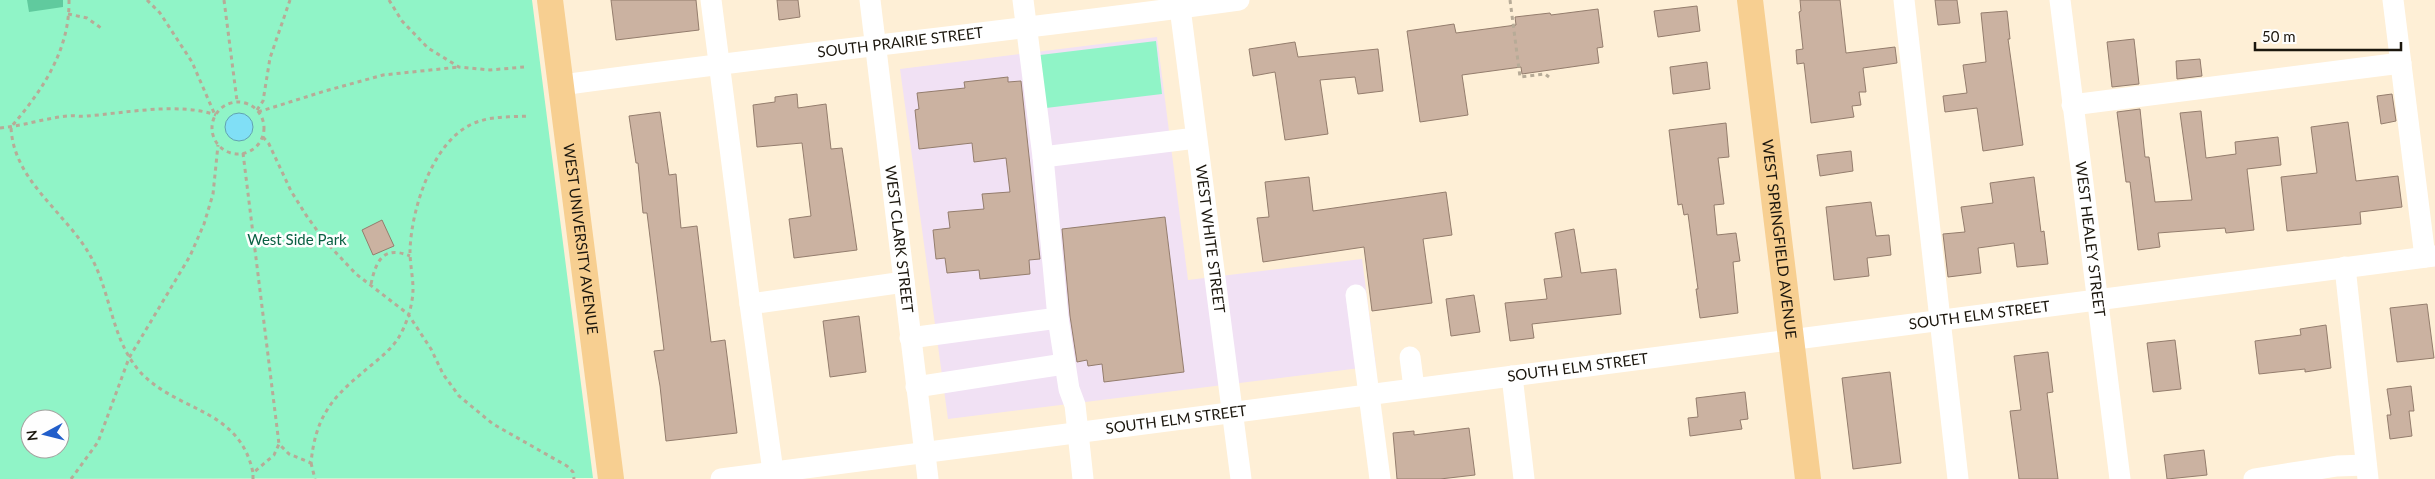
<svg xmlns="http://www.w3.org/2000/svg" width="2435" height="479" viewBox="0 0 2435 479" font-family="Lato,sans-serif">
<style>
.education{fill:#f1e1f4}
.green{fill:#90f4c7;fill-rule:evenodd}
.forest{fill:#60ca9e}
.water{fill:#80dff6;stroke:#62a3b0}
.building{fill:#cbb2a1;stroke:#947d6d}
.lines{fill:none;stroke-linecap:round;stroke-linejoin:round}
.path{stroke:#b7ab97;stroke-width:3;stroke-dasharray:4 4;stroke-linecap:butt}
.minor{stroke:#fff;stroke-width:21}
.major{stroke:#f7cf91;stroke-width:26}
.labels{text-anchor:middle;stroke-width:5;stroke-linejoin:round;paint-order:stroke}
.street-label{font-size:15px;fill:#1b160d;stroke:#fefefe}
.park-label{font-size:15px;fill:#0a6043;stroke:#fefefe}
</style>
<rect width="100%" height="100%" fill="#feefd6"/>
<polygon class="education" points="1157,37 1188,280 1362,259 1376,366 948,419 900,69"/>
<g class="green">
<path d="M0 0H532L593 478 0 479ZM30 419H60V449H30Z"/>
<polygon points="1156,41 1162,94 1046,108 1040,55"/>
</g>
<polygon class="forest" points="27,0 63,0 63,7 29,12"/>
<circle class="water" cx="239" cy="127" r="14"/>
<g class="building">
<polygon points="611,0 696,0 699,30 616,40"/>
<polygon points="777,0 798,0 800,17 779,20"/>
<polygon points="1800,0 1840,0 1846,53 1895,47 1897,63 1863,68 1866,92 1859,92 1861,105 1852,106 1854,117 1811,123 1804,63 1797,64 1796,50 1803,49 1799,12 1801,11"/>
<polygon points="1935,0 1957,0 1960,23 1938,25"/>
<polygon points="1697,6 1700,31 1658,37 1654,11"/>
<polygon points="1598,9 1603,47 1597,48 1599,63 1522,74 1521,67 1462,75 1468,115 1420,122 1407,31 1454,24 1456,33 1516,25 1515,17 1550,13 1551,15"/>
<polygon points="2007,11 2010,39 2008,39 2023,145 1983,151 1977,108 1945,112 1943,96 1967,93 1963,65 1986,62 1981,13"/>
<polygon points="2134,39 2139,84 2112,87 2107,42"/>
<polygon points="1295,42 1298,57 1378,49 1383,91 1358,94 1355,77 1320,80 1328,134 1285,140 1275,72 1253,76 1249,49"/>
<polygon points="2200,59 2202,76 2177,79 2176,61"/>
<polygon points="1707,62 1710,89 1673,94 1670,67"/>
<polygon points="1008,77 1008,82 1021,81 1040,259 1029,260 1030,274 980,279 979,270 947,273 945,258 936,259 933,230 950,228 948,212 984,209 982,194 1010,192 1006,158 974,162 972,143 919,149 915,110 919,109 917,93 965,88 964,82"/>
<polygon points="797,94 798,108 826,104 831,149 842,148 857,250 794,258 789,219 811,216 802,143 757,147 753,105 775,102 775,97"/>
<polygon points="2392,94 2396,121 2381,124 2377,96"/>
<polygon points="2140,109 2145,157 2149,157 2155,202 2192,200 2180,113 2201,111 2206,158 2236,154 2235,142 2278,137 2281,165 2247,169 2254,230 2226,233 2225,228 2158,233 2160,247 2138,250 2130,182 2126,182 2117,112"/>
<polygon points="660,112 669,175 676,174 681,228 697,226 711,342 725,340 737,433 666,441 660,386 654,351 664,350 647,213 643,213 638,163 636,163 629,116"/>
<polygon points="2348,122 2356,181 2398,176 2402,207 2360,212 2361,224 2287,231 2281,177 2317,173 2311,127"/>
<polygon points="1726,123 1729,157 1718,158 1724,204 1714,205 1717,235 1736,233 1740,261 1733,262 1738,313 1700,318 1696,289 1698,289 1688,214 1684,215 1682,204 1678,205 1669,130"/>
<polygon points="1851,151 1853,171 1820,176 1817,155"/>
<polygon points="1309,177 1313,211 1446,192 1452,235 1423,239 1432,303 1372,311 1364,247 1263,262 1257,218 1269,217 1265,182"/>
<polygon points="2034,177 2041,232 2044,231 2048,264 2017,267 2014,243 1978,248 1981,273 1948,277 1943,234 1965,232 1961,207 1993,203 1990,183"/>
<polygon points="1871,202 1876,236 1889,235 1891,255 1867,258 1869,276 1834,280 1826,207"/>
<polygon points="1165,217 1184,372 1104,382 1102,364 1088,366 1087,360 1077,362 1070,316 1062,229"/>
<polygon points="382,220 394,246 373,255 362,230"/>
<polygon points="1574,229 1581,273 1616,269 1621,314 1532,324 1534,338 1510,341 1505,303 1547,299 1544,279 1562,277 1555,233"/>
<polygon points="1474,295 1480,332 1451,336 1446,299"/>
<polygon points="2427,304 2434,358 2397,362 2390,308"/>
<polygon points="859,316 866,372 830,377 823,321"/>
<polygon points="2326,325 2331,368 2305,372 2305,369 2259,374 2255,341 2301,335 2300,329"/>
<polygon points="2175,340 2181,389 2153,392 2147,343"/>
<polygon points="2048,352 2053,392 2047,393 2058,479 2019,479 2010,411 2021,410 2014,356"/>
<polygon points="1890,372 1901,463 1853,469 1842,378"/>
<polygon points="2411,386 2414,411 2409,411 2412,436 2390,439 2387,415 2391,415 2387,389"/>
<polygon points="1745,392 1748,419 1740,420 1742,429 1690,436 1688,418 1698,417 1696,398"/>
<polygon points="1469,428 1475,475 1440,479 1397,479 1393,433 1414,431 1414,435"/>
<polygon points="2204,450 2207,475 2167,479 2164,455"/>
</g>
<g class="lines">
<g class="path">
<path d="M69 0C70 50 42 91 11 127 13 181 67 213 91 257 112 295 111 341 142 374 181 413 240 409 253 473L274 455 279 444 289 454 311 463C315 421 329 400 361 374 373 363 387 354 397 340 406 327 413 305 413 289 413 277 410 264 410 251 411 209 434 134 480 121 495 116 513 117 529 116"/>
<polyline points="147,0 160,13 192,62 215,115"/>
<polyline points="224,0 237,101"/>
<polyline points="389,0 402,21 428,48 459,67 490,70 524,67"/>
<polyline points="1510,0 1520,77 1545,74 1549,77"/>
<polyline points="68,14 87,18 101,28"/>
<circle cx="238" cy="128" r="26"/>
<polyline points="257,110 263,101 270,58 290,0"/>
<polyline points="258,112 325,91 383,75 459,67"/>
<path d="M0 128C23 126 45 118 68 116 74 115 80 117 87 116 125 113 179 102 216 115"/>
<polyline points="263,137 269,144 291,191 306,215 324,240 356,274 408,314 431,349 443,374 459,396 493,424 567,466 573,472 574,479"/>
<polyline points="243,153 279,444"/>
<path d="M371 284C376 261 383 245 410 256"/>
<polyline points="311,463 315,479"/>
<polyline points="71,479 98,442 129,358 190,256 204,224 213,194 218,145"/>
<polyline points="253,479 253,473"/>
</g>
<g class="minor">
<polyline points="711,0 750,304 774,479"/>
<path id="s1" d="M870 0 928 479"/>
<polyline points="1023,0 1043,157 1058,318 1069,389 1075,405 1083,479"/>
<path id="s2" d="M1179 0 1241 479"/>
<polyline points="1904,0 1958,479"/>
<path id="s3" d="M2060 0 2120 479"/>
<polyline points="2393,0 2425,257"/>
<path id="s4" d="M562 85C787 54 1014 31 1239 0"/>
<polyline points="2072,105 2401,63"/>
<polyline points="1043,157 1196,138"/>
<polyline points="2345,267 2368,479"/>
<polyline points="1356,295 1380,479"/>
<polyline points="750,304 904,282"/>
<polyline points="910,338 1058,318"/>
<polyline points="1410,357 1414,388"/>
<polyline points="1512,376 1524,479"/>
<polyline points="916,387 1064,364"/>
<path id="s5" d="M721 479 2435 256"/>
<polyline points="2254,479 2337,466 2366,465"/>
</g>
<g class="major">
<path id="s6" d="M550 0 611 479"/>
<path id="s7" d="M1750 0 1808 479"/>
</g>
</g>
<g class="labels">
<g class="street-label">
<text dy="5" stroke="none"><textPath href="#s4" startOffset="341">SOUTH PRAIRIE STREET</textPath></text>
<text dy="5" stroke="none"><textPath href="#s6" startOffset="241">WEST UNIVERSITY AVENUE</textPath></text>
<text dy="5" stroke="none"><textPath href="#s1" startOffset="241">WEST CLARK STREET</textPath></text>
<text dy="5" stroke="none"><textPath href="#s2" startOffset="241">WEST WHITE STREET</textPath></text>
<text dy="5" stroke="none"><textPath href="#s7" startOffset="241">WEST SPRINGFIELD AVENUE</textPath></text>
<text dy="5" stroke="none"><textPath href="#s3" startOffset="241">WEST HEALEY STREET</textPath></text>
<text dy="5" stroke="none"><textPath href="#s5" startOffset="1269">SOUTH ELM STREET</textPath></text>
<text dy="5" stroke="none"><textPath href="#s5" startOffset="864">SOUTH ELM STREET</textPath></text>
<text dy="5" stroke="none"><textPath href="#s5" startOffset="459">SOUTH ELM STREET</textPath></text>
</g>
<g class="park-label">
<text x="297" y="245">West Side Park</text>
</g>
</g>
<g transform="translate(45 434) rotate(263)"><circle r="24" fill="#fefefe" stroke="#a3a19e"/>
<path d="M0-4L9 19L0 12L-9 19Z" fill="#215eca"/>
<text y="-8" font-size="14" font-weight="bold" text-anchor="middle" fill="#1b160d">N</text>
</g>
<path d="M2255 42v8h146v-8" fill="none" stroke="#1b160d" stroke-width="2.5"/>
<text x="2262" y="42" font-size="15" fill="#1b160d" stroke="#fefefe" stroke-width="4" paint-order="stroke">50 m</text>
</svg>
